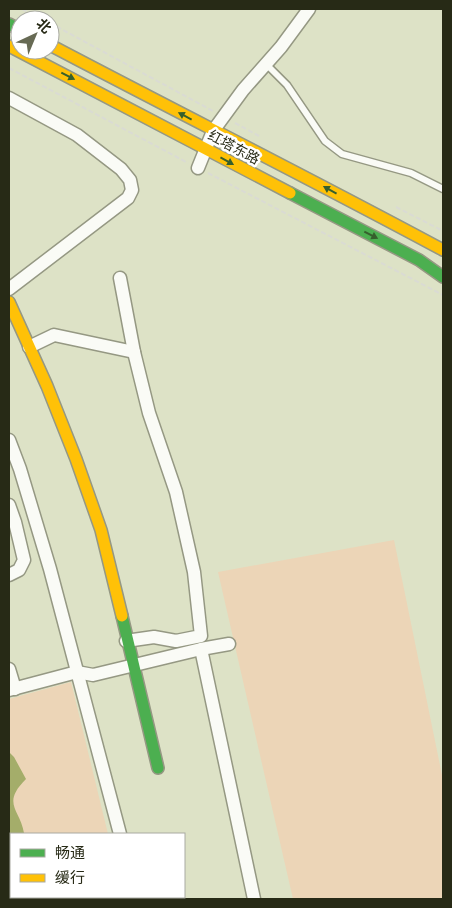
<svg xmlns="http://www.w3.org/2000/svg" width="452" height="908" viewBox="0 0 452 908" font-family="Jost,'Noto Sans SC',sans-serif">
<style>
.green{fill:#ecd5b7}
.water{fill:#a4ad6a}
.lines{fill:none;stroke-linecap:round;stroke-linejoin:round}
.lane-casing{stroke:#959883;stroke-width:9}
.street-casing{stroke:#959883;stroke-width:15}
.fast-casing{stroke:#959883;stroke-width:14}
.slow-casing{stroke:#959883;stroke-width:14}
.path{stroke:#dadbd3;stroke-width:2;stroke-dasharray:5 2.5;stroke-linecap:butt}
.lane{stroke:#fafbf6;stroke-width:6}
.street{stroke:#fafbf6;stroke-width:12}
.fast{stroke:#4caf50;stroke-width:11}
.slow{stroke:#ffc107;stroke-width:11}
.oneway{fill:#365f2d}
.labels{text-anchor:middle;stroke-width:5;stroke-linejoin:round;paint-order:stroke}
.street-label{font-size:14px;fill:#272a16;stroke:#fff}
</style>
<rect width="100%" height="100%" fill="#dde2c6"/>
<g class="green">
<polygon points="394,540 443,780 443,899 293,899 218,572"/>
<polygon points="71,682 108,834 11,834 11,897 51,897 50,899 9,899 9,699"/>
</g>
<path class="water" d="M9 752 14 757 26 779C1 804 20 809 24 833L11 834V887L9 890Z"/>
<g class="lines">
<defs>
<polyline id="lane" points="267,65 287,85 325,141 342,154 411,173 443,189"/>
<g id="street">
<polyline points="9,98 77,135 121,169 130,180 132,190 128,198 9,289"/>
<polyline points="198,168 213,131 243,90 281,47 309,9"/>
<polyline points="120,278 134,352 149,413 176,492 194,572 201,636 176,641 154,637 126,641"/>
<polyline points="29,347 54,335 134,352"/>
<polyline points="9,440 20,469 50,569 120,834"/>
<polyline points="9,505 15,522 24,560 19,570 9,575"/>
<polyline points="201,649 254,899"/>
<polyline points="9,669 15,689"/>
<polyline points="9,690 77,672 93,675 201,649 229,644"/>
<polyline points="138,897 139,899"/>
<polyline points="110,899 111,897"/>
</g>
<g id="fast">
<polyline points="9,24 20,30"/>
<polyline points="290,193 419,260 443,277"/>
<polyline points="122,616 158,768"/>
</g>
<g id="slow">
<path d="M50 45C181 114 313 180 443 250"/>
<polyline points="9,46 290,193"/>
<polyline points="9,302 47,386 76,459 101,530 122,616"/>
</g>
</defs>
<use href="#lane" class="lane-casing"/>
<use href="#street" class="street-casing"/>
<use href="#fast" class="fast-casing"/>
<use href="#slow" class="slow-casing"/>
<g class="path">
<polyline points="22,9 44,20"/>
<polyline points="50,23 213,111"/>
<polyline points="9,68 188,163"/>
<polyline points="235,123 259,136"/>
<polyline points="208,173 443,295"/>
<polyline points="396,207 443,231"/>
</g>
<use href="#lane" class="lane"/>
<use href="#street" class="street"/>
<use href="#fast" class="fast"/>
<use href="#slow" class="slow"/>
</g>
<defs><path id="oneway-solid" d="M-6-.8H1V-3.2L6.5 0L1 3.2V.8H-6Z" transform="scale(1.25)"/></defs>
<g class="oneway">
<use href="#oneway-solid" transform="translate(68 76) rotate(27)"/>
<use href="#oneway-solid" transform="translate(185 116) rotate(-152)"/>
<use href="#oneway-solid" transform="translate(227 161) rotate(29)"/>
<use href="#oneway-solid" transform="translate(330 190) rotate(-151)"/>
<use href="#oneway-solid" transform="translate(371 235) rotate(27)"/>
</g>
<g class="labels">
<g class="street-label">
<text transform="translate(234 147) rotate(28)" y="5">红塔东路</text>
</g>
</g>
<rect width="452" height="908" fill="none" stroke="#272a16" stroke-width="20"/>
<rect x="10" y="833" width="175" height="65" fill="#ffffff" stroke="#a9aaa2"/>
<rect x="20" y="849" width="25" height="8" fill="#4caf50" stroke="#a9aaa2"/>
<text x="55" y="858" font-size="15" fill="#272a16">畅通</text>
<rect x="20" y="874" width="25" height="8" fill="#ffc107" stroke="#a9aaa2"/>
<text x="55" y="883" font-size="15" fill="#272a16">缓行</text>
<g transform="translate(35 35) rotate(44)"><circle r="24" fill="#ffffff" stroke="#a9aaa2"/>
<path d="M0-4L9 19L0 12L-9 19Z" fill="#676a54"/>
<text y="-8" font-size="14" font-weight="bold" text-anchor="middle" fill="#272a16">北</text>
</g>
</svg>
